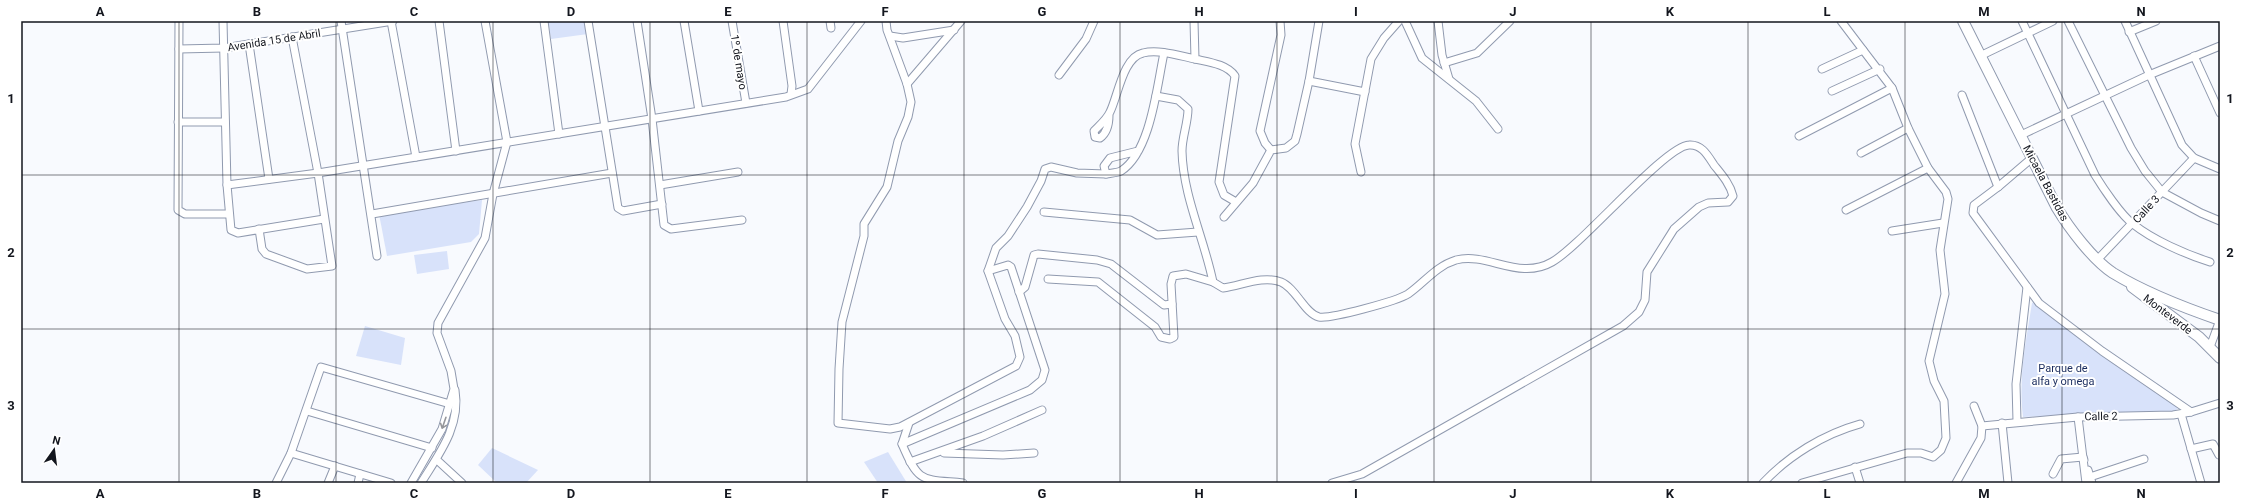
<svg xmlns="http://www.w3.org/2000/svg" width="2241" height="504" viewBox="0 0 2241 504" font-family="Roboto,sans-serif">
<style>
.green{fill:#d8e2fa}
.lines{fill:none;stroke-linecap:round;stroke-linejoin:round}
.street-casing{stroke:#909aaf;stroke-width:9}
.secondary-casing{stroke:#909aaf;stroke-width:12}
.street{stroke:#fff;stroke-width:7}
.secondary{stroke:#fff;stroke-width:10}
.oneway{stroke:#95969a}
.grid{fill:none;stroke:#13161e;stroke-width:1;stroke-opacity:0.55}
.labels{text-anchor:middle;stroke-width:4;stroke-linejoin:round;paint-order:stroke}
.street-label{font-size:11px;fill:#13161e;stroke:#fff}
.park-label{font-size:11px;fill:#1b2d5f;stroke:#fff}
.neatline{fill:none;stroke:#13161e;stroke-width:1.5}
.grid-label{font-size:13px;text-anchor:middle;font-weight:bold;fill:#13161e}
</style>
<rect width="100%" height="100%" fill="#f8fafe"/>
<g class="green">
<polygon points="548,21 586,21 588,34 551,39"/>
<polygon points="482,200 479,234 471,242 387,256 379,214"/>
<polygon points="447,251 449,269 417,274 414,255"/>
<path d="M2035 301 2177 404 2178 408 2175 411 2023 417C2018 378 2026 341 2032 303Z"/>
<polygon points="365,326 405,338 401,365 356,356"/>
<polygon points="492,448 538,470 526,483 497,483 478,465"/>
<polygon points="888,452 907,483 878,483 864,462"/>
</g>
<g class="lines">
<defs>
<g id="street">
<polyline points="179,21 178,210 185,214 229,214"/>
<polyline points="223,21 227,185 231,230 238,233 324,219"/>
<polyline points="341,21 377,256"/>
<polyline points="391,21 416,157"/>
<polyline points="439,21 456,151"/>
<polyline points="544,21 559,134"/>
<polyline points="588,21 618,208 623,211 662,204"/>
<polyline points="637,21 652,119 664,225 671,229 742,220"/>
<polyline points="684,21 699,111"/>
<polyline points="732,21 746,103"/>
<polyline points="783,21 792,86 791,94"/>
<polyline points="830,21 831,28"/>
<polyline points="886,21 887,30 907,84 911,102 908,117 898,141 887,187 864,224 864,236 842,322 839,369 838,423 890,429 900,427 1016,366 1020,357 1015,336 1005,319 988,271 996,248 1008,236 1027,207 1041,181 1045,169 1051,167 1077,173 1106,174"/>
<path d="M1194 21 1195 59C1208 62 1227 64 1235 76L1219 182 1224 195 1236 202"/>
<polyline points="1405,21 1422,58 1476,101 1498,129"/>
<polyline points="1438,21 1442,55 1449,79"/>
<polyline points="1841,21 1863,50"/>
<path d="M2022 21 2095 175C2103 188 2121 215 2133 224 2153 240 2185 254 2210 262"/>
<polyline points="2068,21 2131,148 2145,171 2162,192 2201,213 2220,221"/>
<polyline points="2125,21 2182,145 2194,158 2220,169"/>
<polyline points="2129,32 2156,21"/>
<polyline points="890,36 903,38 954,30"/>
<polyline points="249,44 269,179"/>
<polyline points="179,49 224,48 393,21"/>
<polyline points="1980,56 2053,21"/>
<polyline points="2194,56 2220,113"/>
<polyline points="1444,63 1477,53 1510,21"/>
<polyline points="1059,75 1086,39 1094,21"/>
<polyline points="1309,81 1365,92"/>
<polyline points="907,84 961,21"/>
<polyline points="1832,91 1880,69"/>
<polyline points="1962,95 1998,187"/>
<path d="M1156 96 1178 100 1188 109C1188 123 1182 137 1182 151 1183 196 1204 238 1213 282L1223 288C1241 286 1262 275 1281 282 1296 288 1305 314 1319 317 1331 319 1397 301 1408 294 1424 283 1436 266 1456 260 1488 252 1519 281 1552 262 1582 245 1665 146 1689 145 1702 144 1708 156 1714 165 1722 175 1730 184 1733 196L1728 202 1708 203 1699 207 1674 229 1647 272 1645 300 1639 312 1623 326 1362 474 1332 483"/>
<path d="M1109 115C1109 123 1107 133 1100 138L1095 137 1094 131C1100 125 1107 119 1110 112 1118 96 1123 57 1143 53 1159 49 1180 56 1195 59"/>
<polyline points="178,122 225,122"/>
<polyline points="2021,135 2149,75 2220,46"/>
<polyline points="1799,136 1892,88"/>
<polyline points="1271,150 1265,143 1260,131 1281,35 1280,21"/>
<path d="M1138 151 1110 158 1104 166 1106 174C1111 173 1117 173 1121 171 1151 152 1157 85 1164 53"/>
<polyline points="1861,153 1908,128"/>
<polyline points="2032,158 1998,187 1974,205 1973,213 2039,303 2102,351 2191,412"/>
<polyline points="1361,172 1355,144 1371,59 1384,38 1399,21"/>
<polyline points="227,185 318,173 786,97 808,89 861,21"/>
<polyline points="660,185 738,172"/>
<polyline points="1846,210 1928,168"/>
<polyline points="1044,212 1130,220 1157,235 1198,232"/>
<polyline points="372,214 612,173"/>
<polyline points="1224,217 1253,183 1271,150 1286,148 1295,141 1297,134 1309,81 1319,21"/>
<polyline points="259,229 262,249 266,254 307,269 332,266 318,173 292,37"/>
<polyline points="1892,231 1943,223"/>
<polyline points="2098,259 2194,158"/>
<polyline points="1048,279 1098,282 1155,327 1161,337 1170,339 1174,337 1171,284 1173,276 1186,274 1213,282"/>
<polyline points="1019,292 1025,287 1034,255 1038,254 1097,260 1111,264 1164,305 1172,304"/>
<polyline points="2210,347 2220,320"/>
<polyline points="307,411 432,448"/>
<polyline points="2181,414 2201,483"/>
<polyline points="2078,417 2086,483"/>
<polyline points="2017,421 2016,384 2027,287"/>
<path d="M909 423 902 444C919 484 922 479 963 483"/>
<polyline points="2002,423 2008,483"/>
<polyline points="1982,426 2078,417 2173,415 2191,412 2220,403"/>
<polyline points="902,444 1030,390 1042,380 1045,370 1011,267 1008,265 988,271"/>
<polyline points="2191,449 2213,444 2219,455"/>
<polyline points="291,453 391,483"/>
<polyline points="944,453 1003,455 1034,453"/>
<polyline points="437,460 462,483"/>
<polyline points="910,462 983,436 1042,410"/>
<polyline points="1855,467 1860,483"/>
<polyline points="2088,470 2092,483"/>
<polyline points="2053,474 2061,459 2083,457 2084,460"/>
<polyline points="2090,477 2144,459"/>
<polyline points="276,483 291,453 321,367 450,404"/>
<polyline points="328,483 335,466"/>
<polyline points="358,483 360,474"/>
<polyline points="411,483 442,429 454,389 451,371 437,333 438,323 485,238 493,194 507,142 485,21"/>
<path d="M421 483C439 454 461 426 455 390"/>
<path d="M1763 483C1788 456 1824 434 1860 424"/>
<polyline points="1802,483 1907,453 1921,453 1933,457 1941,450 1946,438 1944,401 1934,381 1929,361 1945,294 1940,250 1948,199 1946,192 1928,168 1908,128 1892,88 1863,50 1822,69"/>
<polyline points="1956,483 1981,438 1982,426 1974,406"/>
</g>
<g id="secondary">
<path d="M1963 21 2057 208C2069 228 2093 260 2113 273 2144 292 2185 308 2220 320"/>
<polyline points="2132,287 2199,337 2220,358"/>
</g>
</defs>
<use href="#street" class="street-casing"/>
<use href="#secondary" class="secondary-casing"/>
<use href="#street" class="street"/>
<use href="#secondary" class="secondary"/>
</g>
<defs><path id="oneway-shaft" d="M-6 0H5M1.5-3L5.5 0L1.5 3" fill="none" stroke-width="1.6" stroke-linecap="round" stroke-linejoin="round"/></defs>
<use class="oneway" href="#oneway-shaft" transform="translate(444 423) rotate(109)"/>
<path class="grid" d="M179 21V483M336 21V483M493 21V483M650 21V483M807 21V483M964 21V483M1120 21V483M1277 21V483M1434 21V483M1591 21V483M1748 21V483M1905 21V483M2062 21V483M21 175H2220M21 329H2220"/>
<g class="labels">
<g class="street-label">
<text transform="translate(274 40) rotate(-9)" y="4">Avenida 15 de Abril</text>
<text transform="translate(739 62) rotate(81)" y="4">1º de mayo</text>
<text transform="translate(2046 183) rotate(62)" y="4">Micaela Bastidas</text>
<text transform="translate(2146 209) rotate(-47)" y="4">Calle 3</text>
<text transform="translate(2168 314) rotate(37)" y="4">Monteverde</text>
<text transform="translate(2101 416) rotate(-1)" y="4">Calle 2</text>
</g>
<g class="park-label">
<text x="2063" y="372">Parque de<tspan x="2063" dy="13">alfa y omega</tspan></text>
</g>
</g>
<rect width="2241" height="504" fill="none" stroke="#ffffff" stroke-width="44"/>
<g transform="translate(54 450) rotate(14)" stroke="#ffffff" stroke-width="3" paint-order="stroke">
<path d="M0-3L7 15L0 10L-7 15Z" fill="#13161e"/>
<text y="-6" font-size="11" font-weight="bold" text-anchor="middle" fill="#13161e">N</text>
</g>
<rect x="22" y="22" width="2197" height="460" class="neatline"/>
<g class="grid-label">
<text x="100" y="16">A</text>
<text x="257" y="16">B</text>
<text x="414" y="16">C</text>
<text x="571" y="16">D</text>
<text x="728" y="16">E</text>
<text x="885" y="16">F</text>
<text x="1042" y="16">G</text>
<text x="1199" y="16">H</text>
<text x="1356" y="16">I</text>
<text x="1513" y="16">J</text>
<text x="1670" y="16">K</text>
<text x="1827" y="16">L</text>
<text x="1984" y="16">M</text>
<text x="2141" y="16">N</text>
<text x="11" y="103">1</text>
<text x="2230" y="103">1</text>
<text x="11" y="257">2</text>
<text x="2230" y="257">2</text>
<text x="11" y="410">3</text>
<text x="2230" y="410">3</text>
<text x="100" y="498">A</text>
<text x="257" y="498">B</text>
<text x="414" y="498">C</text>
<text x="571" y="498">D</text>
<text x="728" y="498">E</text>
<text x="885" y="498">F</text>
<text x="1042" y="498">G</text>
<text x="1199" y="498">H</text>
<text x="1356" y="498">I</text>
<text x="1513" y="498">J</text>
<text x="1670" y="498">K</text>
<text x="1827" y="498">L</text>
<text x="1984" y="498">M</text>
<text x="2141" y="498">N</text>
</g>
</svg>
